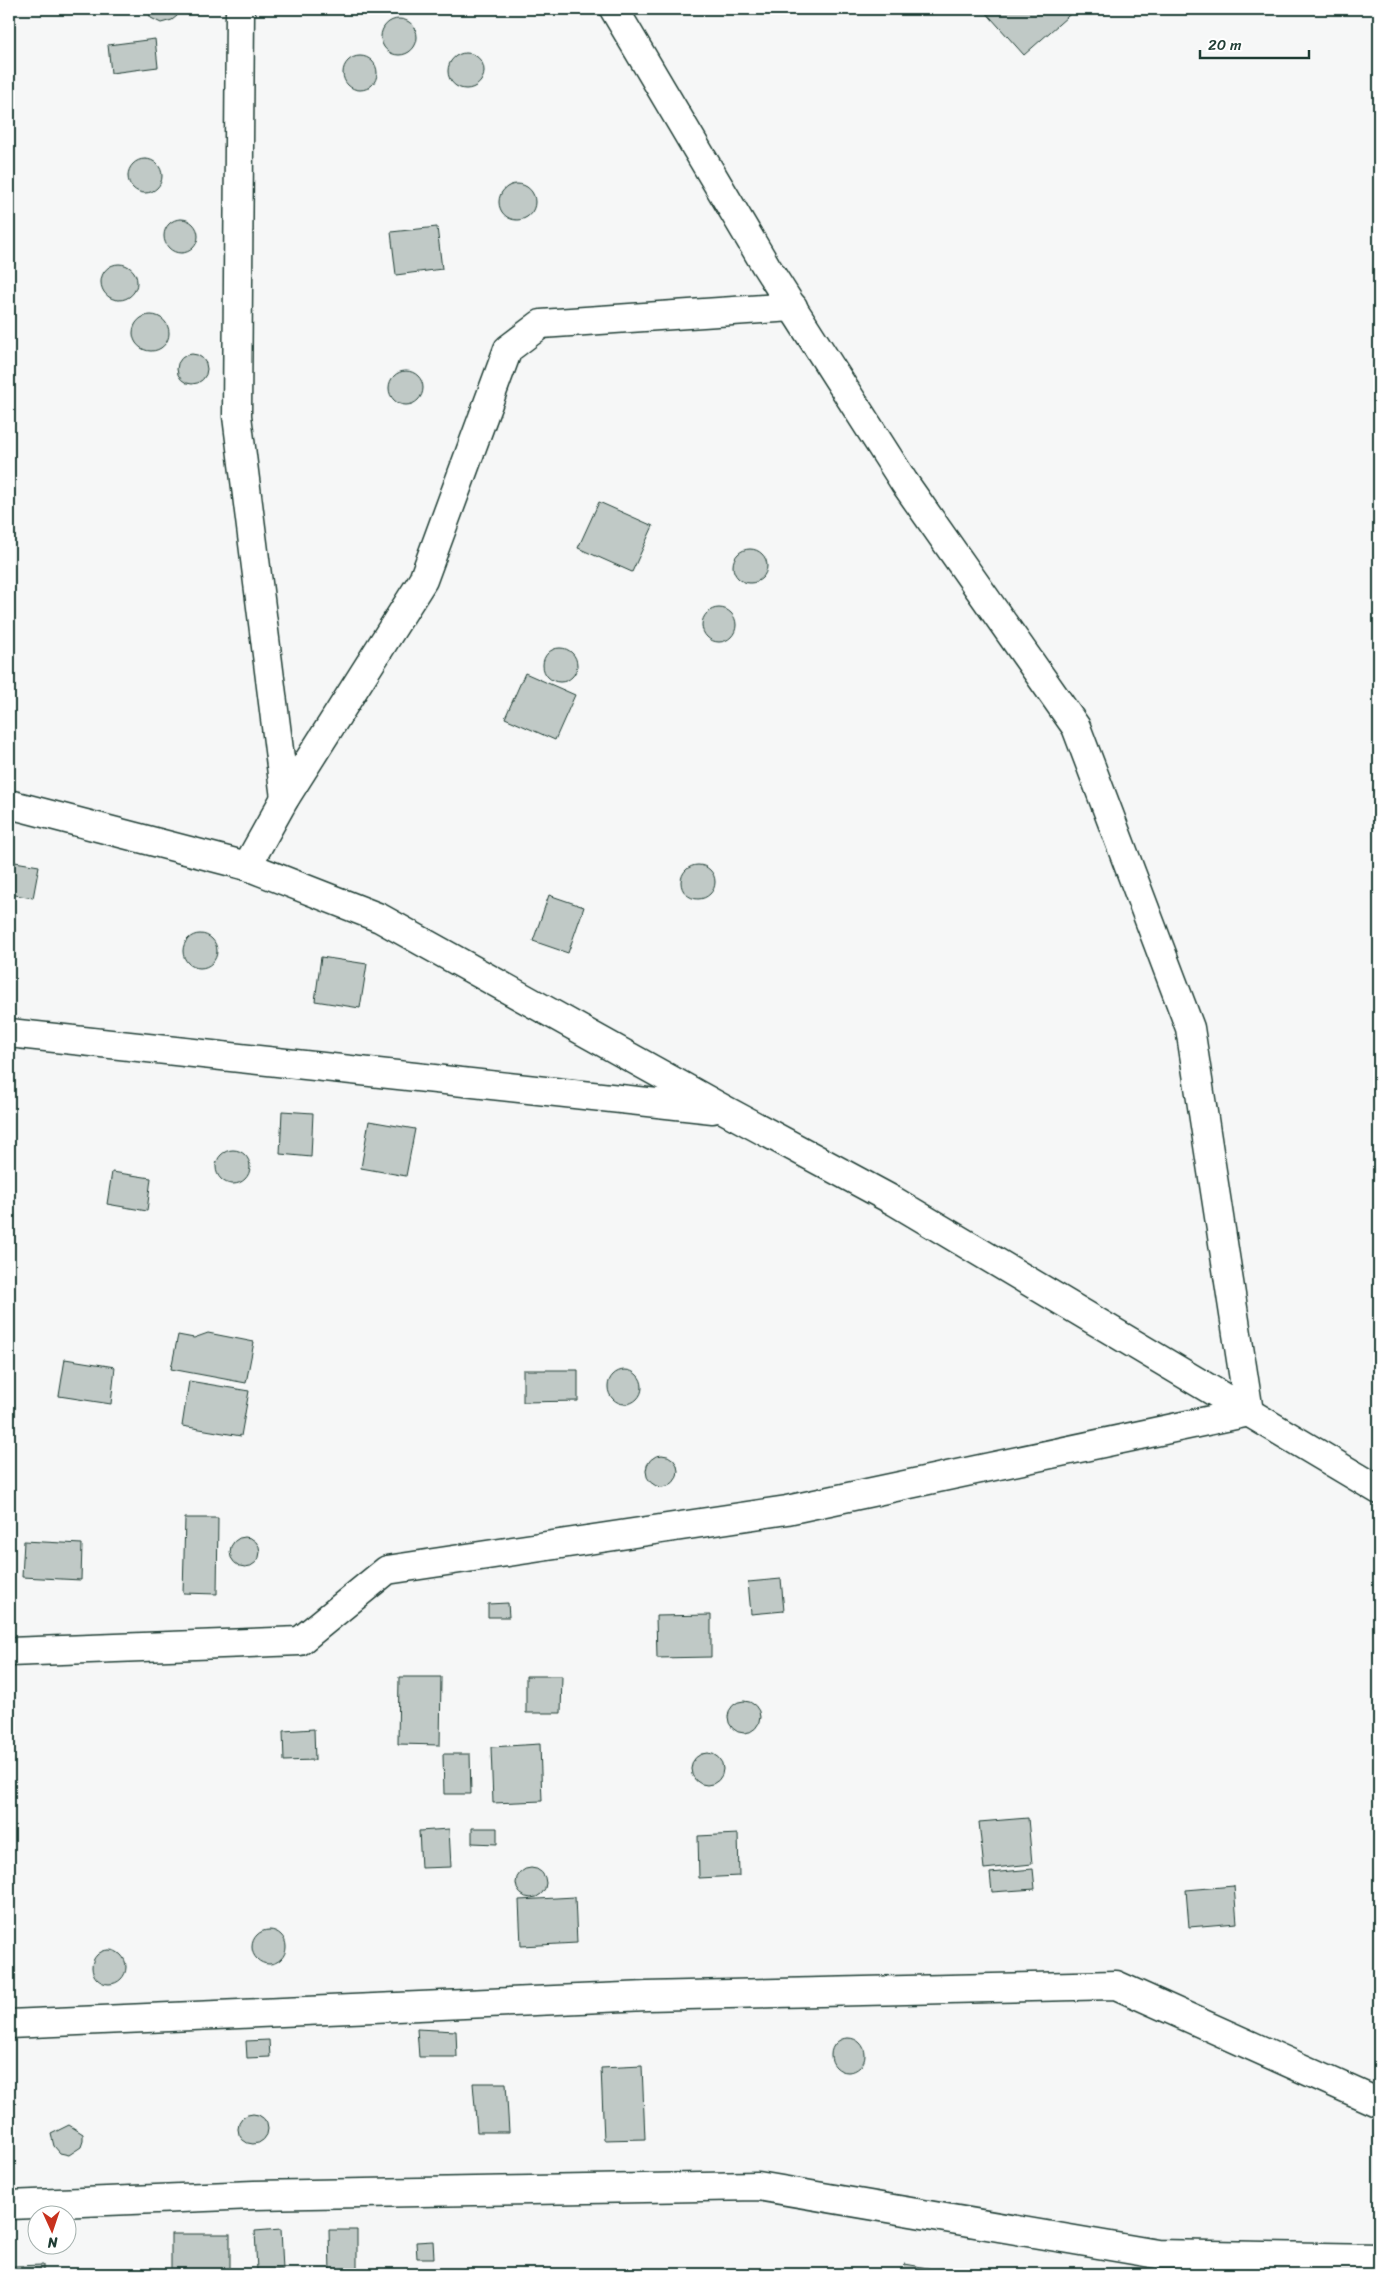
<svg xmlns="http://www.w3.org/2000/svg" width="1388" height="2283" viewBox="0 0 1388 2283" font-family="Sriracha,sans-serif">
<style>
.building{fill:#c0c9c6;stroke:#1f3d34}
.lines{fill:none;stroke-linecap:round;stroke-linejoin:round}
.minor-casing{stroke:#1f3d34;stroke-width:31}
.minor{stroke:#fff;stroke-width:28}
</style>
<rect width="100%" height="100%" fill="#f6f7f7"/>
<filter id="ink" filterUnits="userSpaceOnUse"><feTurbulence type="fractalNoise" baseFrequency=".02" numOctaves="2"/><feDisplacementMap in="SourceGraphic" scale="10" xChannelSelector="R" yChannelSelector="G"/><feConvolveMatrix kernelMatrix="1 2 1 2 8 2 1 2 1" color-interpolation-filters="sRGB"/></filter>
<g filter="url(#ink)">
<g class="building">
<polygon points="146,9 180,9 177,16 172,20 161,23 151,18"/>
<polygon points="983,9 1076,9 1024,55"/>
<circle cx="399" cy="37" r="18"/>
<polygon points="155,39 158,67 111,73 108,45"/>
<circle cx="466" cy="71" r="18"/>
<circle cx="360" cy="73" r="17"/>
<circle cx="145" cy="176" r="17"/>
<circle cx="517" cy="202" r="18"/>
<circle cx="181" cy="236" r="17"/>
<polygon points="437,227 442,269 396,275 391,232"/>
<circle cx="119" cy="282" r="18"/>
<circle cx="151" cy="333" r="18"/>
<circle cx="192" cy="369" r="15"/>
<circle cx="406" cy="388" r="17"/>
<polygon points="599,502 653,526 632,572 578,548"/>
<circle cx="750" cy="566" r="17"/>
<circle cx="719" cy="625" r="17"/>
<circle cx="560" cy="665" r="17"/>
<polygon points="525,673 575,695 555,740 505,718"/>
<polygon points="9,861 39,866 33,898 9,894"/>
<circle cx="698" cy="882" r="17"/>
<polygon points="549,895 584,907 568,953 533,941"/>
<circle cx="200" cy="951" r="17"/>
<polygon points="321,957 367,964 360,1008 315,1001"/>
<polygon points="282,1111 313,1113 311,1157 280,1154"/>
<polygon points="369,1121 415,1129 406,1176 361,1168"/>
<circle cx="233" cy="1167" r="17"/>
<polygon points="112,1172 151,1178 147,1211 107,1204"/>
<polygon points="208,1333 254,1342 246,1383 171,1369 178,1335 194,1338"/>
<polygon points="65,1359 115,1367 111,1404 59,1396"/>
<circle cx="625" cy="1387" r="17"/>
<polygon points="523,1370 578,1370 578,1401 523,1402"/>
<polygon points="189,1381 249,1391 241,1436 182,1426"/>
<circle cx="662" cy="1471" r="16"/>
<polygon points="185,1518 218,1518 217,1594 183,1593"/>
<circle cx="245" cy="1552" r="15"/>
<polygon points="24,1541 82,1544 81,1580 22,1577"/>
<polygon points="781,1579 784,1611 751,1614 748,1582"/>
<polygon points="508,1603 509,1617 488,1617 488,1604"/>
<polygon points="711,1615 711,1657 657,1658 656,1616"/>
<polygon points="526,1676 562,1676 561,1713 526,1713"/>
<polygon points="399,1677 441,1677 440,1745 398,1744"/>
<circle cx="744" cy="1717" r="16"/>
<polygon points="314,1729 315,1760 284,1761 283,1731"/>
<polygon points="540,1744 542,1801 493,1803 491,1747"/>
<circle cx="707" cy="1769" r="16"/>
<polygon points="443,1754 470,1754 471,1794 444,1794"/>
<polygon points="1028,1818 1032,1864 984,1869 979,1822"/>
<polygon points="472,1828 497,1828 497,1844 472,1843"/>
<polygon points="449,1829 451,1867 421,1868 419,1831"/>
<polygon points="738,1834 739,1876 699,1878 698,1836"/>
<circle cx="531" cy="1883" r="15"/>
<polygon points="1033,1869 1035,1889 992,1892 990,1873"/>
<polygon points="1234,1886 1237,1923 1189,1927 1186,1890"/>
<polygon points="575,1897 577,1943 521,1946 519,1900"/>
<circle cx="269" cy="1947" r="17"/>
<circle cx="109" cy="1967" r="17"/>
<polygon points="417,2029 456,2031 457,2057 419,2057"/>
<circle cx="848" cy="2055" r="17"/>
<polygon points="269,2040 270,2057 247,2058 246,2041"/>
<polygon points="642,2066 645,2139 604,2140 601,2068"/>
<polygon points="473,2083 506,2083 509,2132 477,2132"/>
<circle cx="253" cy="2129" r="15"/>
<polygon points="69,2125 83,2134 83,2141 81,2147 69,2155 60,2153 54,2146 51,2134"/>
<polygon points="281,2229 283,2270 257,2271 255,2231"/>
<polygon points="329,2230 357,2230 357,2274 330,2274"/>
<rect x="171" y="2234" width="59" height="40"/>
<polygon points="433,2241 434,2258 417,2258 416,2242"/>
<polygon points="905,2264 950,2272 950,2274 903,2274"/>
<polygon points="43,2265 43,2274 14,2274 14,2266"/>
</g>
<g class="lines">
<defs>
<g id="minor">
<polyline points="240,9 237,416 285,798"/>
<polyline points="9,804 247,866 380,918 725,1110 894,1201 1379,1490"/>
<polyline points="247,866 285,798 423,580 508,349 541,324 793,307"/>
<polyline points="9,1033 713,1109"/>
<polyline points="9,1652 300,1641 387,1570 787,1510 1249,1412 1190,1028 1076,727 904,482 766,266 614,9"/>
<polyline points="9,2024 647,1996 1116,1985 1379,2103"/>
<polyline points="9,2205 254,2195 758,2186 1157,2254 1379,2258"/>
</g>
</defs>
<use href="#minor" class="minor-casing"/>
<use href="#minor" class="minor"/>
</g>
</g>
<rect width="1388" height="2283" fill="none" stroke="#fff" stroke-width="30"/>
<rect x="15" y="15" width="1358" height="2253" fill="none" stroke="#1f3d34" stroke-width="2" filter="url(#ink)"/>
<g transform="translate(52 2230) rotate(177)"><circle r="24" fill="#ffffff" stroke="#a5b1ae"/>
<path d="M0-4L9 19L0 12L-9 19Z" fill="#c8321e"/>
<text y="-8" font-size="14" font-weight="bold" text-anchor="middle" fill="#1f3d34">N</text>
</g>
<path d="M1200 50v8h109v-8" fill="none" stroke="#1f3d34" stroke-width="2.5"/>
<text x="1208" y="50" font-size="15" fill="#1f3d34" stroke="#ffffff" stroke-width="4" paint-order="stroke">20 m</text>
</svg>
